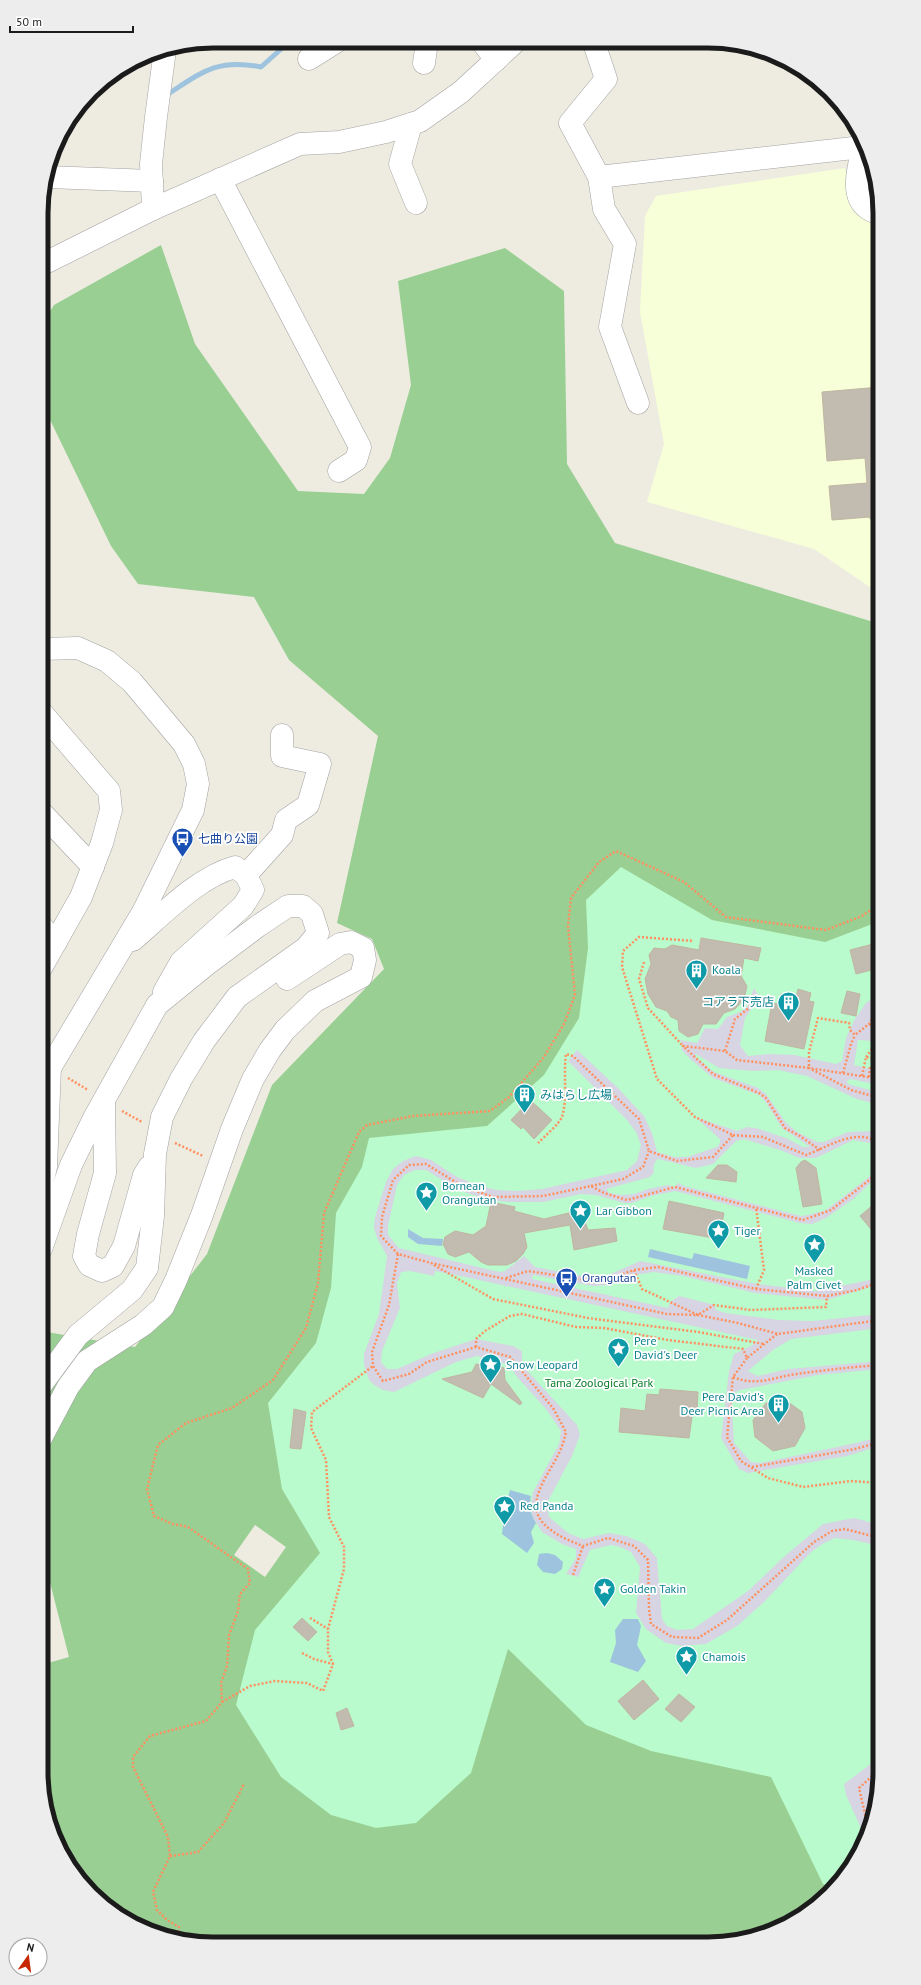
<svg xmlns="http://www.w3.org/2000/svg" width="921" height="1985" viewBox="0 0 921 1985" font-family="'PT Sans','Noto Sans JP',sans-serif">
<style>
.education{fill:#f7ffd8}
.forest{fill:#99cf93;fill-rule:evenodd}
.park{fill:#b9fbcc}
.plaza{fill:#d7d5e3;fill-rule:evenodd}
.water{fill:#9ec3de}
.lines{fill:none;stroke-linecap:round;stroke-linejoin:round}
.stream{stroke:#9ec3de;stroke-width:5}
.building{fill:#c2bbb0;stroke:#c0b5a2}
.minor-casing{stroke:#a2a2a2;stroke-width:23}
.path{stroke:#ff9060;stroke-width:2.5;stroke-dasharray:2 2;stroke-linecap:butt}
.minor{stroke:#fff;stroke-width:22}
.labels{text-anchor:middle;stroke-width:3.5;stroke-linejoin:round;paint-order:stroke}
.transit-label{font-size:12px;fill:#164399;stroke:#fff;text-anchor:start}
.culture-label{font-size:12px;fill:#0d838f;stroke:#fff;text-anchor:start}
.park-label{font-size:12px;fill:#077c28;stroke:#fff}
.rim{fill:none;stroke:#1b1b1b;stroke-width:5}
</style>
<rect width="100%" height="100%" fill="#eeece0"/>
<polygon class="education" points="845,168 852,205 880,226 880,594 814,549 647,502 664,444 640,312 645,216 656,196"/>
<path class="forest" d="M161 245 195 344 298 491 364 494 390 458 411 385 398 281 505 248 564 291 567 464 615 543 880 624V926L867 1838 844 1877 804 1915 753 1938 708 1944 180 1941 137 1926 99 1901 70 1867 47 1817 41 1772V1665L69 1657 41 1547V1331L135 1347 207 1254 272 1085 384 969 372 939 337 923 378 736 289 660 254 597 138 584 111 546 41 401V325L54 305ZM255 1525 286 1547 265 1577 234 1555Z"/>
<path class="park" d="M621 867 712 920 825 942 880 921V1783C870 1824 865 1858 833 1888L823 1884 771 1777 651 1751 586 1725 508 1649 471 1773 416 1823 376 1828 331 1815 281 1777 236 1705 255 1630 320 1553 282 1489 268 1403 316 1343 331 1288 336 1213 362 1167 369 1138 487 1126 544 1075 579 1018 588 948 586 900Z"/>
<g class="plaza">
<path d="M754 988 758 995 753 1006 745 1018 740 1045 748 1056 769 1054 794 1055 836 1064 842 1061 846 1038 855 1019 866 1003 880 994V1028L872 1041 858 1040 854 1065 879 1071 880 1085 850 1079 847 1081 848 1084 880 1093V1105L857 1099 807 1076 778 1070 753 1071 719 1068 696 1054 695 1056 714 1072 758 1088 766 1094 786 1123 797 1132 817 1142H824L848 1132 872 1131 880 1136V1174L877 1177 852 1200 826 1218 812 1224 800 1223 675 1191 651 1196 632 1203H624L596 1195 581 1194 543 1202H509L489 1200 458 1190 426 1170H415L404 1175 397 1185 388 1226V1235L399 1248 499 1272 505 1271 524 1256 535 1267 593 1278 606 1276 640 1261 758 1284 815 1291 880 1278V1284L827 1300 755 1293 683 1276 653 1272 636 1275 608 1285 593 1286 533 1275 532 1279 668 1308 670 1302 679 1296 707 1303 714 1305 716 1310 726 1313 779 1320 813 1321 880 1314V1328L791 1339 773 1350 748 1371 758 1376 788 1369 880 1361V1369L818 1375 740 1390 734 1393 732 1406 734 1443 751 1462 761 1463 856 1443 880 1437V1446L847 1456 748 1473 739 1469 721 1438 729 1371 734 1354 751 1346 758 1340 451 1274 435 1271 434 1276 410 1271 401 1272 397 1284 400 1308 382 1351 381 1362 387 1369H397L431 1354 476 1339 513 1346 522 1351V1365L577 1425 580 1435 572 1456 547 1503 549 1517 568 1533 583 1539 609 1533 626 1536 645 1544 657 1558 662 1619 667 1626 677 1630 693 1629 748 1591 786 1555 823 1524 854 1518 880 1525V1546L853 1540 835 1538 824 1543 811 1552 764 1602 737 1626 706 1644 682 1646 666 1643 646 1629 636 1613 640 1567 631 1552 620 1547 611 1545 590 1550 578 1577 566 1574 576 1558V1549L562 1544 542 1532 532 1516 531 1504 533 1492 559 1444 561 1431 546 1409 518 1378 509 1365 477 1356 456 1362 394 1392 383 1390 374 1385 369 1380 364 1365V1354L379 1314 387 1256 377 1238 374 1228 375 1217 386 1182 393 1169 403 1161 416 1156 431 1160 457 1177 480 1186 497 1190 517 1191 542 1189 627 1170 637 1161 641 1145 636 1132 627 1120 568 1061 577 1050 618 1088 644 1116 652 1133 657 1152 674 1157H687L717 1147 720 1143V1139L695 1117 737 1131 747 1127 756 1128 788 1139 803 1147H810L782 1128 765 1101 759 1095 713 1078 689 1058 681 1049 683 1046 680 1040 697 1043 705 1028 718 1029 727 1017 740 1012 747 1007ZM744 1139 783 1151 799 1158H816L853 1140 870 1143 876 1148 880 1155 876 1167 869 1177 826 1210 808 1215 801 1216 684 1186 678 1183 675 1187 668 1185 648 1189 634 1194 622 1195 609 1193 606 1189 650 1177 654 1172 653 1168 655 1162 658 1159 696 1168 713 1164 736 1141Z"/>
<polygon points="880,1757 880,1781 876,1784 870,1804 873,1813 866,1839 846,1795 844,1784"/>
</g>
<g class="water">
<polygon points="408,1229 423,1238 443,1239 442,1246 418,1244 408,1237"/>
<polygon points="650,1249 692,1259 694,1253 750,1266 747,1279 648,1257"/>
<path d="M510 1490 531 1496C529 1506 530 1514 536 1523L531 1532 534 1543 527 1553 502 1534 504 1517Z"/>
<polygon points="547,1553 555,1555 563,1562 562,1569 555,1574 543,1572 537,1565 539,1554"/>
<polygon points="623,1619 638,1619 641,1626 637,1645 646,1661 638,1672 610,1662 616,1643 615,1630"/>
</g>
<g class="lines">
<path class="stream" d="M165 96C201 73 216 58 261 67L290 41"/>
</g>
<g class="building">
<polygon points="880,387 880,519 870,519 870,517 832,520 829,486 867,483 865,458 827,461 822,392"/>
<polygon points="701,938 761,948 758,961 744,958 741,976 747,986 744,999 735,1009 724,1013 716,1024 703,1024 698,1034 688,1037 679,1031 678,1020 671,1017 667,1011 656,1007 648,994 645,979 651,964 649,955 654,948 665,949 672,945 699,950"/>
<polygon points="873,944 879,968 856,974 850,950"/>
<polygon points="798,989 811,993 809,1001 814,1002 804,1049 765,1041 772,1003 778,1004 781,994 796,997"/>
<polygon points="847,991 860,994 856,1016 841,1013"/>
<polygon points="530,1100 552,1120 534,1139 523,1127 521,1129 511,1120"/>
<polygon points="805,1160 816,1168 822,1204 803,1207 796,1168 801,1162"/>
<polygon points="718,1165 727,1165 737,1172 736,1182 706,1178"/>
<polygon points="880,1199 880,1240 860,1216"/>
<polygon points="669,1201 724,1213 719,1239 663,1229"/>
<polygon points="491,1202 515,1207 514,1211 544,1219 581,1210 588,1230 615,1228 617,1241 574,1250 570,1225 524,1233 527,1247 523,1254 516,1261 507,1265 488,1265 481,1262 469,1252 455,1257 448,1254 443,1244 445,1237 455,1231 473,1235 486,1226"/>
<polygon points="494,1363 504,1368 505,1380 522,1403 520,1405 491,1384 483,1398 442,1379 472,1372 476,1364 488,1366"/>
<polygon points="660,1389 698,1392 697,1411 693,1410 689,1438 619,1432 621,1408 645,1411 647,1394 659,1395"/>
<polygon points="784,1399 802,1412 805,1428 795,1446 773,1451 755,1437 753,1420 766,1403"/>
<polygon points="294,1409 306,1412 301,1449 290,1448"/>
<polygon points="302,1618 317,1632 308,1641 293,1627"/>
<polygon points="643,1680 659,1699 634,1720 618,1701"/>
<polygon points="679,1694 695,1707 681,1722 665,1709"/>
<polygon points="347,1708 354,1726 341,1730 336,1713"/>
</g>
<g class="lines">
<defs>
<g id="minor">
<polyline points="483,43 496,60"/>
<polyline points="594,43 606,79 570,123 599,177 862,147"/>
<polyline points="309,59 336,42"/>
<polyline points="424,63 427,42"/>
<polyline points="411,124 400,164 416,203"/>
<path d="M863 143C860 169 844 204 880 214"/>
<polyline points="48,177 152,181"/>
<polyline points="599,177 604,209 625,244 610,327 638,403"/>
<polyline points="220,179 360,447 356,460 339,471"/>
<polyline points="153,209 151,164 156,117 165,50"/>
<polyline points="41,265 153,209 300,144 339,142 386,132 420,121 461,92 514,43"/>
<polyline points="41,812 93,867"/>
<polyline points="246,875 282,835 286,820 308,805 320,764 282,756 282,735"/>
<polyline points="41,926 56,942"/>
<path d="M133 940C162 915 198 877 235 867L246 875 253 890 243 906 181 962 164 992"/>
<polyline points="41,968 81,897 102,843 111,810 109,791 41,712"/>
<polyline points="41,1083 143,912 193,810 198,784 194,764 184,744 132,682 107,661 78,648 41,649"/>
<polyline points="104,1102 105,1173 88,1234 84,1256 89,1265 102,1271 113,1266 124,1246 144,1175 149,1167"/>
<polyline points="41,1187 46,1167 50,1067"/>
<polyline points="41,1385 78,1335 132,1290 147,1268 153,1216 155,1154 162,1117 181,1079 204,1041 237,997 306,948 318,933 312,914 303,906 288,906 258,926 206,965 157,1005 94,1118 71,1165 41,1249"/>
<polyline points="41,1438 68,1387 87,1361 143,1325 163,1307 176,1280 202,1215 232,1129 253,1079 270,1050 285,1030 315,1001 361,977 365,960 363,948 351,942 340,944 287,979"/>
</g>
</defs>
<use href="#minor" class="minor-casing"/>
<g class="path">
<polyline points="644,962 639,979 648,1008 683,1046"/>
<polyline points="869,1024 880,1031"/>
<polyline points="725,1051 735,1019 749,1008 756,993"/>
<polyline points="866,1057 880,1038"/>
<polyline points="843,1073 851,1044 855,1035"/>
<polyline points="862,1076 866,1057 880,1060"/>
<polyline points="869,1077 870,1066 880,1068"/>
<polyline points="68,1078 88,1090"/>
<polyline points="880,1098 851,1090 809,1068 880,1079"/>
<polyline points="122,1111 142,1122"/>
<path d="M733 1135 763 1137 806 1155C828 1147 858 1126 880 1144"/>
<polyline points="175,1143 203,1156"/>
<path d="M538 1143C544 1137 559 1124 562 1117 568 1097 563 1075 566 1054L573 1056 639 1119 649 1151 677 1161 713 1157 733 1135 695 1117 657 1079 622 967 623 951 639 937 694 941"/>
<polyline points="820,1150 800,1136 785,1128 766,1098 759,1093 713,1074 683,1046 725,1051 737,1060 809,1068 809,1052 818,1018 849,1023 850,1030 855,1035 869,1024 880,1005"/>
<polyline points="591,1186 623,1179 643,1167 649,1151"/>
<path d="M398 1254 389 1305 372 1352 373 1366 383 1381 409 1374 427 1362 476 1347 510 1357 553 1408 566 1432C564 1440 562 1448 558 1455 548 1476 523 1504 545 1525 555 1535 570 1541 583 1546L608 1538 634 1546 648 1560 649 1609 651 1624 672 1637 698 1638 727 1620 814 1542 832 1531 845 1529 880 1538"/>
<polyline points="434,1265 493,1299 588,1318 698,1332 764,1344"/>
<polyline points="634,1270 642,1289 698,1315 714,1305 751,1310 826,1307 827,1296"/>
<polyline points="506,1278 528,1271 600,1282 634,1270 658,1267 756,1289 827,1296 857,1290 880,1282"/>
<polyline points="756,1289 764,1270 756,1207"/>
<polyline points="880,1320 778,1334 738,1323 698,1315 667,1314 431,1263 398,1254 381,1236 382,1217 393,1180 409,1165 426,1164 462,1186 493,1197 543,1196 591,1186 604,1193 627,1200 675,1187 803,1220 831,1210 877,1174 880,1166"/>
<polyline points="476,1347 476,1339 485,1331 510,1316 522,1314 576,1327 604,1328 668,1340 743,1349 747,1358 777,1334"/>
<polyline points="747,1358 733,1377 727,1437 741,1461 768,1478 803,1487 850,1481 880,1483"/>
<path d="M733 1377C757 1387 773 1377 797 1374 824 1370 852 1367 880 1365"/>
<polyline points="752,1467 855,1449 880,1442"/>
<polyline points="573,1575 583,1546"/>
<polyline points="310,1618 328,1629"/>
<polyline points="302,1653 314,1659 333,1664"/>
<polyline points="222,1702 250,1686 275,1681 307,1683 323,1691 333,1664 328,1652 328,1629 344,1569 344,1547 329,1517 326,1460 311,1428 312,1412 373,1366"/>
<polyline points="869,1831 859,1788 880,1769"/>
<polyline points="170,1856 198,1852 224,1823 244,1784"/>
<polyline points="177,1940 179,1927 167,1920 157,1910 153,1892 170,1856 168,1837 133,1767 133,1757 150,1736 206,1721 222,1702 221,1683 227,1666 229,1635 238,1611 240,1594 250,1583 248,1569 188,1527 173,1524 154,1516 147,1489 158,1445 186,1423 232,1408 273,1380 306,1328 318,1283 324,1213 359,1132 367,1125 413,1116 490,1111 509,1097 544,1057 564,1024 575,995 568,926 571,898 599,862 616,851 684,882 726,917 826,930 862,916 880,904"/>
</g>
<use href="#minor" class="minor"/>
</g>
<defs>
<symbol id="bus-pin" viewBox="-11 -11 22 30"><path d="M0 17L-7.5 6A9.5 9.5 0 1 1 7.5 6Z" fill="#1a4fb4" stroke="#fff"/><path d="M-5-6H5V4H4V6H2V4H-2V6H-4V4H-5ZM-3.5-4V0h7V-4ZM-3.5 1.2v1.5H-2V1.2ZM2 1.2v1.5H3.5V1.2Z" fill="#fff"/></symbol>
<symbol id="building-pin" viewBox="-11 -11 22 30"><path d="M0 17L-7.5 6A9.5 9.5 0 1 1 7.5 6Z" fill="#0f9aa8" stroke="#fff"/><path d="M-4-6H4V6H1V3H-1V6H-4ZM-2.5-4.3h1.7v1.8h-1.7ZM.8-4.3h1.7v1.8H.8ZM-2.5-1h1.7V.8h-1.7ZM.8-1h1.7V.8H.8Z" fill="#fff"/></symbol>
<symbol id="sight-pin" viewBox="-11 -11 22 30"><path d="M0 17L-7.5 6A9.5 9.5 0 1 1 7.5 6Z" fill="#0f9aa8" stroke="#fff"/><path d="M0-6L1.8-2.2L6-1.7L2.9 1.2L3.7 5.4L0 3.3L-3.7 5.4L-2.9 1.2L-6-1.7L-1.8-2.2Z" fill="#fff"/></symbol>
</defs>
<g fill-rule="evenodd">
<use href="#bus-pin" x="170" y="826" width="25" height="34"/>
<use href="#building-pin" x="684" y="958" width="25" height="34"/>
<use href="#building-pin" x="776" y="990" width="25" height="34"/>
<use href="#building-pin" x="512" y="1082" width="25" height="34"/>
<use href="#sight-pin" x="414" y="1180" width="25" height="34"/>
<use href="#sight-pin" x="568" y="1198" width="25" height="34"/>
<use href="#sight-pin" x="706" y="1218" width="25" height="34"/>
<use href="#sight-pin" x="802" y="1232" width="25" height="34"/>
<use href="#bus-pin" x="554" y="1266" width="25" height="34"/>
<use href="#sight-pin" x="606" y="1336" width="25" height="34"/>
<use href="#sight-pin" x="478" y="1352" width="25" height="34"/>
<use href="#building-pin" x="766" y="1392" width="25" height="34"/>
<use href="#sight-pin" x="492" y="1494" width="25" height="34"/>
<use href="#sight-pin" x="592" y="1576" width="25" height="34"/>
<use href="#sight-pin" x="674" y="1644" width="25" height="34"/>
</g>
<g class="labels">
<g class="transit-label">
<text x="198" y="843">七曲り公園</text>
<text x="582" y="1282">Orangutan</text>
</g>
<g class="culture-label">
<text x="712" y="974">Koala</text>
<text x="774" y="1006" text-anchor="end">コアラ下売店</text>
<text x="540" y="1099">みはらし広場</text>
<text x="442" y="1190">Bornean<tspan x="442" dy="14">Orangutan</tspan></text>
<text x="596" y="1215">Lar Gibbon</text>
<text x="734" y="1235">Tiger</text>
<text x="814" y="1275" text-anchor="middle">Masked<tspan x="814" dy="14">Palm Civet</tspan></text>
<text x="634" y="1345">Pere<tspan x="634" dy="14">David's Deer</tspan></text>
<text x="506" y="1369">Snow Leopard</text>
<text x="764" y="1401" text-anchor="end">Pere David's<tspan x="764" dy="14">Deer Picnic Area</tspan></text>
<text x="520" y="1510">Red Panda</text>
<text x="620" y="1593">Golden Takin</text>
<text x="702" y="1661">Chamois</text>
</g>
<g class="park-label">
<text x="599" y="1387">Tama Zoological Park</text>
</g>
</g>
<path d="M0 0H921V1985H0ZM213 48H708A165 165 0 0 1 873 213V1772A165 165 0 0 1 708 1937H213A165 165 0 0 1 48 1772V213A165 165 0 0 1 213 48Z" fill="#ededed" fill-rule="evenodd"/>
<path class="rim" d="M213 48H708A165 165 0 0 1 873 213V1772A165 165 0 0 1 708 1937H213A165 165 0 0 1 48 1772V213A165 165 0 0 1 213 48Z"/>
<g transform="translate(28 1957) rotate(14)"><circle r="19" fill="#ffffff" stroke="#a4a4a4"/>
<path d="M0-3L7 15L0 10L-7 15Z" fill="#c72700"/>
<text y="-6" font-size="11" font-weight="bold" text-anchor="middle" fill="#1b1b1b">N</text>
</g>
<path d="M10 26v6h123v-6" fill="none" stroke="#1b1b1b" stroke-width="2"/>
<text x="16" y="26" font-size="12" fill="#1b1b1b" stroke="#ffffff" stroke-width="3" paint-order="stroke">50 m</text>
</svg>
